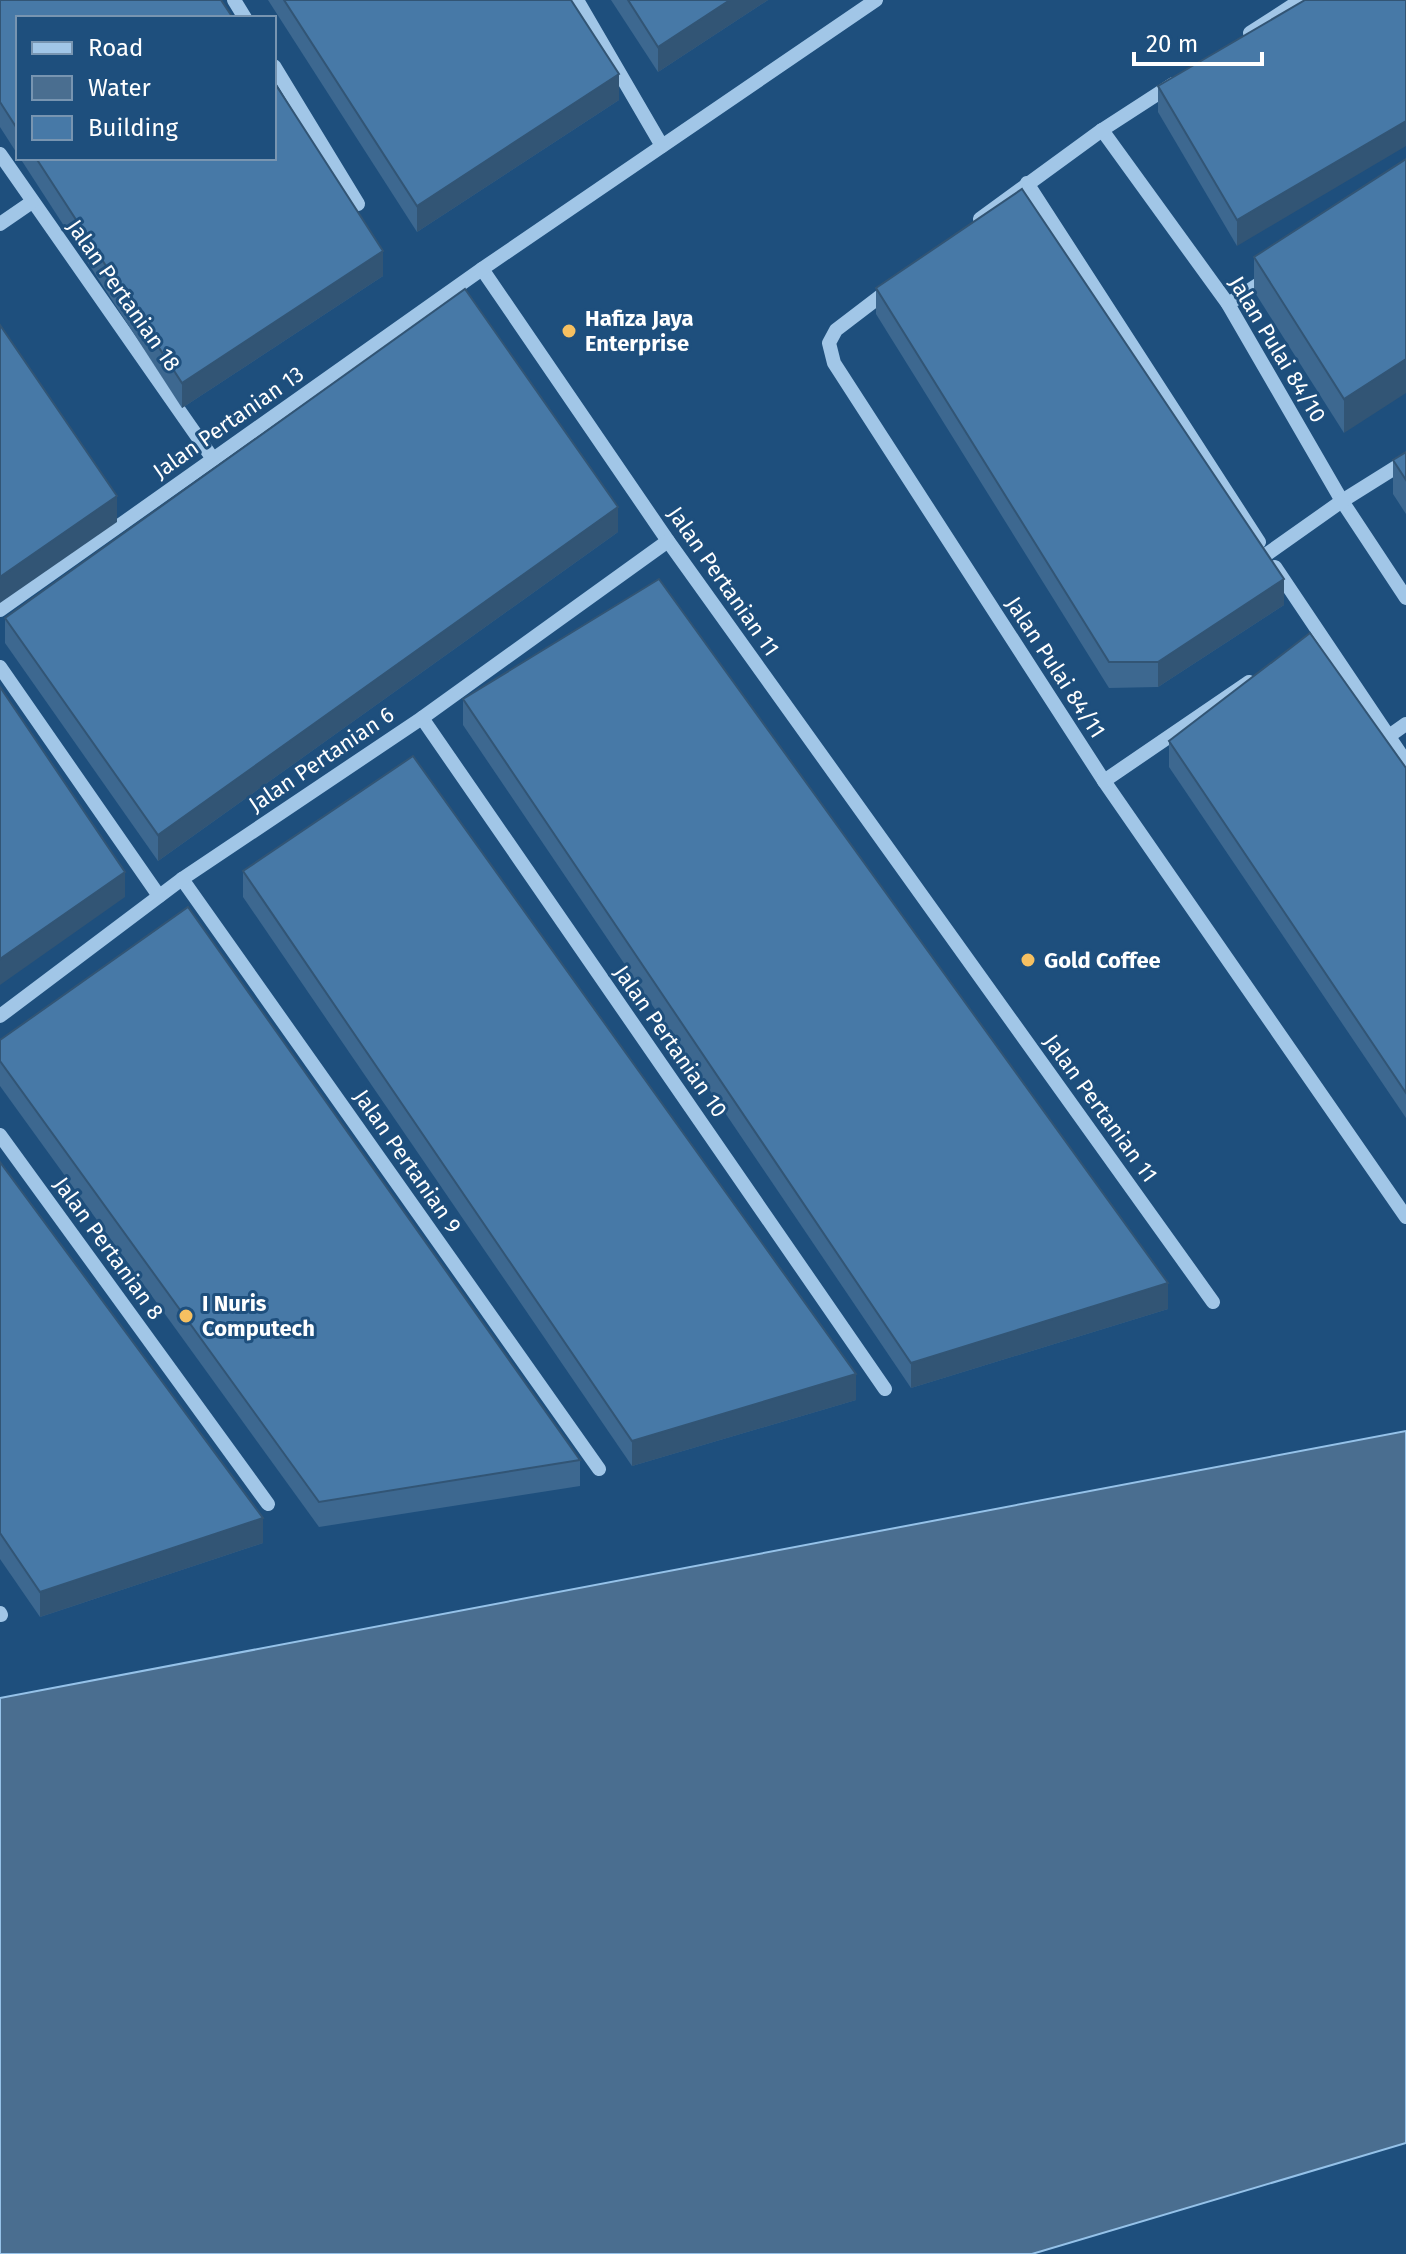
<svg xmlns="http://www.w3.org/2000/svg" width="1406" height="2254" viewBox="0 0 1406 2254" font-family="'Fira Sans',sans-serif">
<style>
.water{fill:#4a6e90;stroke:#95c2e9;stroke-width:2}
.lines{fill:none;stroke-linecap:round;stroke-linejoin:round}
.minor{stroke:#a1c6e7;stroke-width:14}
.wall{fill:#3d6890}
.shaded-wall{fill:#325575}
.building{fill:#4779a7;stroke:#325575;stroke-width:2}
.poi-dot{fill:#f6c061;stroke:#1e4f7d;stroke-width:3}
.labels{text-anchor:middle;stroke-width:6;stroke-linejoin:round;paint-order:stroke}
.street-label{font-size:22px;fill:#fff;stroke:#1e4f7d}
.poi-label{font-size:22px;font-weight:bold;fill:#fff;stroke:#1e4f7d;text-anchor:start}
</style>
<rect width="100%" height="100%" fill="#1e4f7d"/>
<polygon class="water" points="1406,1431 1406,2143 1032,2254 0,2254 0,1698"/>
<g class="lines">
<g class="minor">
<polyline points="234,0 245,18"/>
<polyline points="577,0 662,146"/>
<polyline points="1250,33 1301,0"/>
<polyline points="274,66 358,204"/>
<polyline points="1102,130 1228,304 1342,501 1406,598"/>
<polyline points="0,154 213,459"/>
<polyline points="1027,183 1259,542"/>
<polyline points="980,219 1102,130 1173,84"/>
<polyline points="0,224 32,202"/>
<polyline points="482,269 668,541 1213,1302"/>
<polyline points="891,288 836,330 829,343 834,363 1104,781 1406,1217"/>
<polyline points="1228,304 1268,278"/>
<polyline points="1267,554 1342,501 1406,461"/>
<polyline points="1275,567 1406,762"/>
<polyline points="0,610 482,269 876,0"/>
<polyline points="0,667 159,896"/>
<polyline points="422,718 885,1389"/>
<polyline points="1389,736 1406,724"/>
<polyline points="1104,781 1249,682"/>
<polyline points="182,879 599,1469"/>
<polyline points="0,1016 182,879 422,718 668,541"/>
<polyline points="0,1135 268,1504"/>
<polyline points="0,1613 1,1615"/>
</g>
</g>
<g class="wall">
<polygon points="0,0 18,18 18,155 0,127"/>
<polygon points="268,0 571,0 619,100 417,232"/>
<polygon points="611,0 768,0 658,72"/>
<polygon points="1305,0 1237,246 1158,112 1158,86"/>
<polygon points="20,158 274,158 383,276 182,408"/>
<polygon points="1406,159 1344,433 1254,291 1254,257"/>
<polygon points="876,288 1284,605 1158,687 1109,688 876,314"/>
<polygon points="1406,452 1406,514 1393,494 1393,460"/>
<polygon points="618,532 158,861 5,643 5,618"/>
<polygon points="463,699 1168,1309 911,1388 463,725"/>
<polygon points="1169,741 1406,768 1406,1118 1169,767"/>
<polygon points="243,871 856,1400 632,1466 243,897"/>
<polygon points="0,1040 580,1460 580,1486 319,1527 0,1086"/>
<polygon points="0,1162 263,1543 40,1617 0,1559"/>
</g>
<g class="shaded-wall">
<polygon points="730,0 768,0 658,72 658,47"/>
<polygon points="619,74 619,100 417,232 417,206"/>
<polygon points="1406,121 1406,146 1237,246 1237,220"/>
<polygon points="383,251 383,276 182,408 182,383"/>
<polygon points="1406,359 1406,393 1344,433 1344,399"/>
<polygon points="117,496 117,522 0,603 0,577"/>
<polygon points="618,507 618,532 158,861 158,835"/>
<polygon points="1284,579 1284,605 1158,687 1158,662"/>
<polygon points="125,872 125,897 0,985 0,959"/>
<polygon points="1168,1283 1168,1309 911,1388 911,1363"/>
<polygon points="856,1374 856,1400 632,1466 632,1441"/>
<polygon points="263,1518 263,1543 40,1617 40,1592"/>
</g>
<g class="building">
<polygon points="0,0 221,0 233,18 18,18 18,130 0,102"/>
<polygon points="284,0 571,0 619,74 417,206"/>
<polygon points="628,0 730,0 658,47"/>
<polygon points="1305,0 1406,0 1406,121 1237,220 1158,86"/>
<polygon points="274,82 383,251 182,383 36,158 274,158"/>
<polygon points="1406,159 1406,359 1344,399 1254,257"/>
<polygon points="1022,189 1284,579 1158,662 1109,662 876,288"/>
<polygon points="465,289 618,507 158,835 5,618"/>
<polygon points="0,325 117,496 0,577"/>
<polygon points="1406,452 1406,480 1393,460"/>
<polygon points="659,579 1168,1283 911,1363 463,699"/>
<polygon points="1310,633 1406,768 1406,1093 1169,741"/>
<polygon points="0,687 125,872 0,959"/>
<polygon points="413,756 856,1374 632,1441 243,871"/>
<polygon points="188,907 580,1460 319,1502 0,1061 0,1040"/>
<polygon points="0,1162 263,1518 40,1592 0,1533"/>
</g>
<g class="poi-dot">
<circle cx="569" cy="331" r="8"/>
<circle cx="1028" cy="960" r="8"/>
<circle cx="186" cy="1316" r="8"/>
</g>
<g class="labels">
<g class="street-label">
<text transform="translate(124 295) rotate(55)" y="8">Jalan Pertanian 18</text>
<text transform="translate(1278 349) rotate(59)" y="8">Jalan Pulai 84/10</text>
<text transform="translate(228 422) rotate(-35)" y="8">Jalan Pertanian 13</text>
<text transform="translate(724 581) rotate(55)" y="8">Jalan Pertanian 11</text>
<text transform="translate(1056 667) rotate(57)" y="8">Jalan Pulai 84/11</text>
<text transform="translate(321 759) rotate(-34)" y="8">Jalan Pertanian 6</text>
<text transform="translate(671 1041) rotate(55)" y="8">Jalan Pertanian 10</text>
<text transform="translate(1101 1108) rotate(54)" y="8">Jalan Pertanian 11</text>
<text transform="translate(408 1161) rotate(55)" y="8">Jalan Pertanian 9</text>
<text transform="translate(109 1248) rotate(54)" y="8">Jalan Pertanian 8</text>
</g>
<g class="poi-label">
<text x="585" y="326">Hafiza Jaya<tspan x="585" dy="25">Enterprise</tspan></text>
<text x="1044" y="968">Gold Coffee</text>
<text x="202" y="1311">I Nuris<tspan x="202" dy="25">Computech</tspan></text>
</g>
</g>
<rect x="16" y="16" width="260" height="144" fill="#1e4f7d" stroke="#7895b1" stroke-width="2"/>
<rect x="32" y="42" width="40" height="12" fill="#a1c6e7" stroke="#7895b1" stroke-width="2"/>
<text x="88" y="56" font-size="24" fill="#ffffff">Road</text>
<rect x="32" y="76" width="40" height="24" fill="#4a6e90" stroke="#7895b1" stroke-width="2"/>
<text x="88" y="96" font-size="24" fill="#ffffff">Water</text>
<rect x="32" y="116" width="40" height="24" fill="#4779a7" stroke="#7895b1" stroke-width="2"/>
<text x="88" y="136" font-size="24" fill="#ffffff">Building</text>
<path d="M1134 52v12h128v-12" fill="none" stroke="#ffffff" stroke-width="4"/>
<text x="1146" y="52" font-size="24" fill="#ffffff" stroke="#1e4f7d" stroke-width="6" paint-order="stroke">20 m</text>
</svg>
